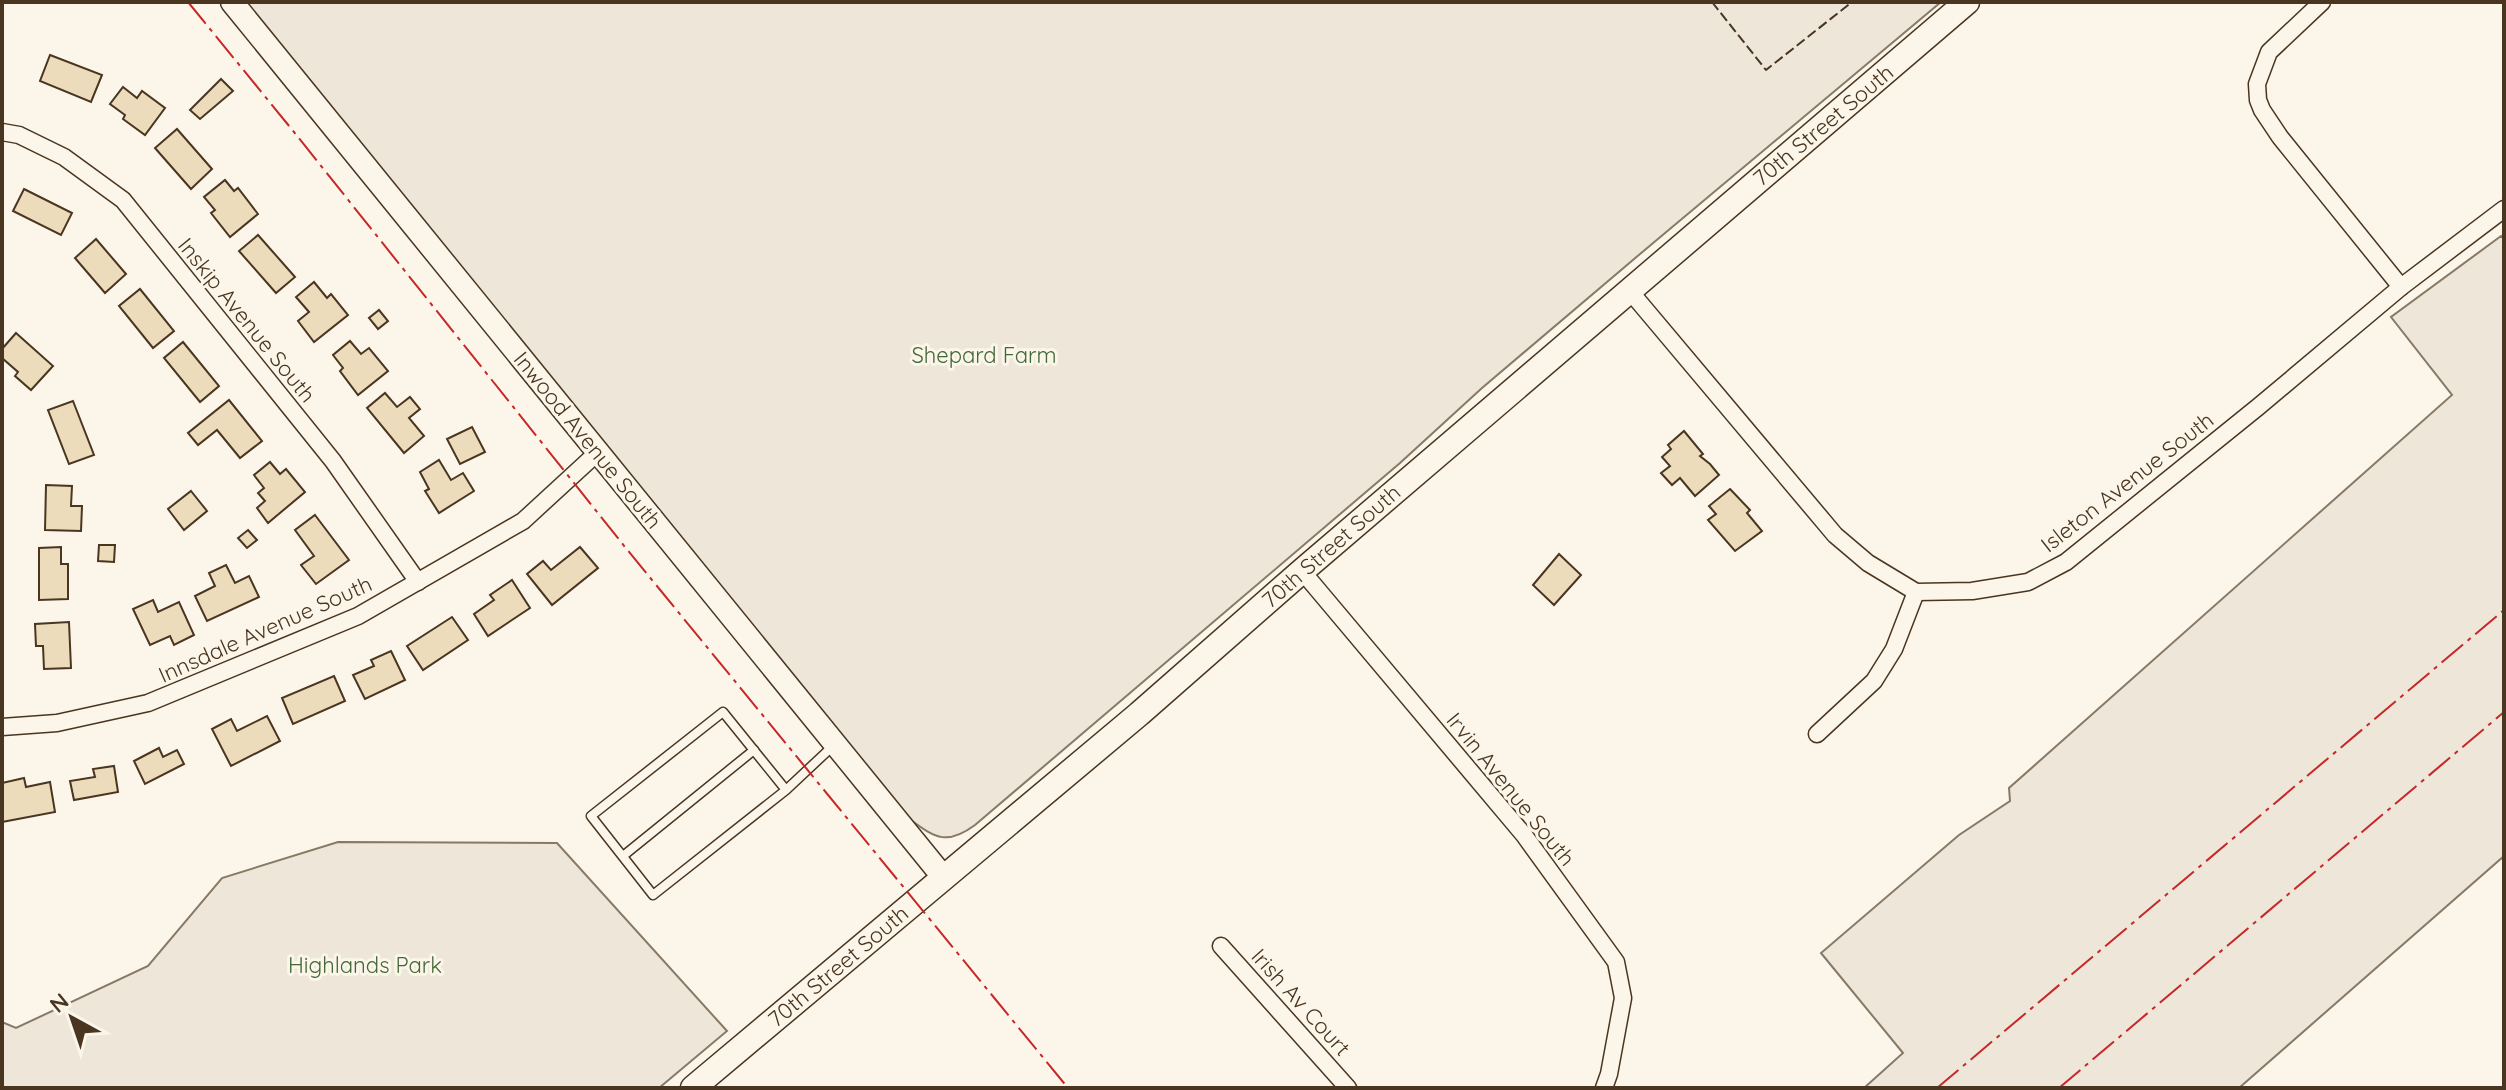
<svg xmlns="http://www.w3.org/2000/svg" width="2506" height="1090" viewBox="0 0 2506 1090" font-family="Quicksand,sans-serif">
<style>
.green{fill:#ede6d9;stroke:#887966;stroke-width:2}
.building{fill:#ecdcbc;stroke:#4a3520;stroke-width:2}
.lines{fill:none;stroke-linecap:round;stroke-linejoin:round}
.service-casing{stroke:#4a3520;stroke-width:11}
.minor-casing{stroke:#4a3520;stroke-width:19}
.tertiary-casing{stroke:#4a3520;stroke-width:25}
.secondary-casing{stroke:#4a3520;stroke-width:27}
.service{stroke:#fbf6e9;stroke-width:8}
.minor{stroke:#fbf6e9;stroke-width:16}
.tertiary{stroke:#fbf6e9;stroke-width:22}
.secondary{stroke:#fbf6e9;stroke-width:24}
.fence{stroke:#4a3520;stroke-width:2;stroke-dasharray:10 4;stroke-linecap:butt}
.power{stroke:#c62828;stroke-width:2;stroke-dasharray:28 6 4 6;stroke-linecap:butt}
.labels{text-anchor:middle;stroke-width:6;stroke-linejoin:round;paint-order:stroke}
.street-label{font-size:22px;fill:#4a3520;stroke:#fbf6e9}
.park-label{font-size:22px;fill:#436837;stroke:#fbf6e9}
</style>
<rect width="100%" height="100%" fill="#fbf6e9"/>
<g class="green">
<path d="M245 2H1941L1640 254 1482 388 1400 463 975 825C948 845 936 839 911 820Z"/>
<polygon points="2501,236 2504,239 2504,856 2239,1088 1864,1088 1903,1053 1821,953 1959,835 2010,801 2009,788 2452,395 2391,317"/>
<polygon points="338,842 557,843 727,1031 659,1088 2,1088 2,1022 16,1028 148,966 222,878"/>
</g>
<g class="building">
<polygon points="50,55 102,75 91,102 40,81"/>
<polygon points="221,79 233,91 200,119 190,110"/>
<polygon points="123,87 137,98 142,91 165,108 145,135 123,119 125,115 110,104"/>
<polygon points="177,129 212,169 191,189 155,148"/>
<polygon points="225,180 234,191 238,188 258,214 230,237 211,213 215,210 204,197"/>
<polygon points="24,189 72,213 61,235 13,211"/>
<polygon points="258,235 295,277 276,293 239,251"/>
<polygon points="96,239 126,274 105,293 75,258"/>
<polygon points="314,282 327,298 331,294 348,315 314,342 298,321 309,312 296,297"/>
<polygon points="140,289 174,331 153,348 119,306"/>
<polygon points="379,310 388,321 378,329 369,318"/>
<polygon points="16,333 53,366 31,390 15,376 18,372 2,358 2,349"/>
<polygon points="350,341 361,354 369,348 388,371 358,395 340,371 343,368 333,355"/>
<polygon points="183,342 219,386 200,402 164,358"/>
<polygon points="385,393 397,407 410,397 420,409 409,418 424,436 404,453 367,408"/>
<polygon points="229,400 262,441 240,458 217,430 198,445 188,433"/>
<polygon points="73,401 94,455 69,464 48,410"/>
<polygon points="472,427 485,452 460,464 447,439"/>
<polygon points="1684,431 1703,454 1700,456 1710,464 1719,475 1695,496 1680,478 1672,485 1661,473 1670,466 1662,457 1671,449 1668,445"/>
<polygon points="439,460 451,480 463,473 474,491 439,513 425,491 429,489 420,472"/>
<polygon points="270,462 280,474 286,469 305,492 268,523 257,508 265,501 258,493 264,488 254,475"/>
<polygon points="46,485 72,486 71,506 82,506 81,531 45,530"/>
<polygon points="1730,489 1750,510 1747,513 1762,531 1735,551 1708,520 1716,514 1709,506"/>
<polygon points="191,491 207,511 184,530 168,509"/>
<polygon points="315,515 349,560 316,584 301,565 314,556 295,530"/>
<polygon points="248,530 257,540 247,548 238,538"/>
<polygon points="99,545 115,545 114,562 98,561"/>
<polygon points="61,547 61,564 68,564 68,599 39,600 39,548"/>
<polygon points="580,547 598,568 552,605 527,574 543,561 551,570"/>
<polygon points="1559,554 1581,575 1554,605 1533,585"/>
<polygon points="226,565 235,583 249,576 259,597 207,621 195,596 215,586 209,573"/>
<polygon points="512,580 530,608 488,636 474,614 494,600 490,595"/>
<polygon points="153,600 158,612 179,602 194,635 174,645 170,636 150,645 133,609"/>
<polygon points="452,617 468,640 423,670 407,646"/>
<polygon points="69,622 71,668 44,669 43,646 36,646 35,624"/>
<polygon points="391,651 405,680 365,699 353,675 374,666 371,660"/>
<polygon points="334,676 345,701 293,724 282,698"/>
<polygon points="267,716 280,741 231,766 212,729 231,719 237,731"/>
<polygon points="159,748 163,757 177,750 184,764 145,784 134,761"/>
<polygon points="114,766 118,792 74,800 70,781 95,777 93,769"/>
<polygon points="24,778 26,787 50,782 55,812 2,822 2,783"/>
</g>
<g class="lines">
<defs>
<g id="service">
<polyline points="786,790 723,712 591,816 653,895 786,790 834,745"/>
<polyline points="623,856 754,750"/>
</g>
<g id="minor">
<polyline points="2322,2 2269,52 2257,84 2258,100 2262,110 2280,137 2401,287"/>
<polyline points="2,132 19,135 64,157 123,200 333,461 418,582"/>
<polyline points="1629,290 1835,535 1868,563 1916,592 1972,591 2028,582 2066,562 2258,407 2401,287 2504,209"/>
<polyline points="1302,571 1524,835 1616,962 1623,998 1609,1074 1604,1088"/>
<polyline points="2,727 57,723 148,703 358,616 523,521 597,453"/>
<polyline points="1817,734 1874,681 1894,649 1916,592"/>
<polyline points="1221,946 1348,1088"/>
</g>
<polyline id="tertiary" points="232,2 944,878"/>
<polyline id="secondary" points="693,1088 1139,714 1302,571 1967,2"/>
</defs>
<use href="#service" class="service-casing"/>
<use href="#minor" class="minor-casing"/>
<use href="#tertiary" class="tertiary-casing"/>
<use href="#secondary" class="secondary-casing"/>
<use href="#service" class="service"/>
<use href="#minor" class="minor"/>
<use href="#tertiary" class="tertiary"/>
<use href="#secondary" class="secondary"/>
<polyline class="fence" points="1712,2 1766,70 1852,2"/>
<g class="power">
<polyline points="188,2 294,132 625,547 1068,1088"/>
<polyline points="1937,1088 2504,610"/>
<polyline points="2059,1088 2504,712"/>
</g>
</g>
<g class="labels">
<g class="street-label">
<text transform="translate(1823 125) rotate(-40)" y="8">70th Street South</text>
<text transform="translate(247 320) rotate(51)" y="8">Inskip Avenue South</text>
<text transform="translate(588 440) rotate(51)" y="8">Inwood Avenue South</text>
<text transform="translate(2127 482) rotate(-38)" y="8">Isleton Avenue South</text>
<text transform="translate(1331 546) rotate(-41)" y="8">70th Street South</text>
<text transform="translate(265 629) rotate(-24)" y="8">Innsdale Avenue South</text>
<text transform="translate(1511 789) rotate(51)" y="8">Irvin Avenue South</text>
<text transform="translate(838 966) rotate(-40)" y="8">70th Street South</text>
<text transform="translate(1301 1002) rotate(48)" y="8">Irish Av Court</text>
</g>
<g class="park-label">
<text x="984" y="363">Shepard Farm</text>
<text x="365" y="973">Highlands Park</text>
</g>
</g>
<rect width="2506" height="1090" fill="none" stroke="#4a3520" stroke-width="8"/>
<g transform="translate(72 1018) rotate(320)" stroke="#fbf6e9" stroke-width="6" paint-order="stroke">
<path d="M0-6L14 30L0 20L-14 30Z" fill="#4a3520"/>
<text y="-12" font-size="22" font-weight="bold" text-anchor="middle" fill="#4a3520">N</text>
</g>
</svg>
